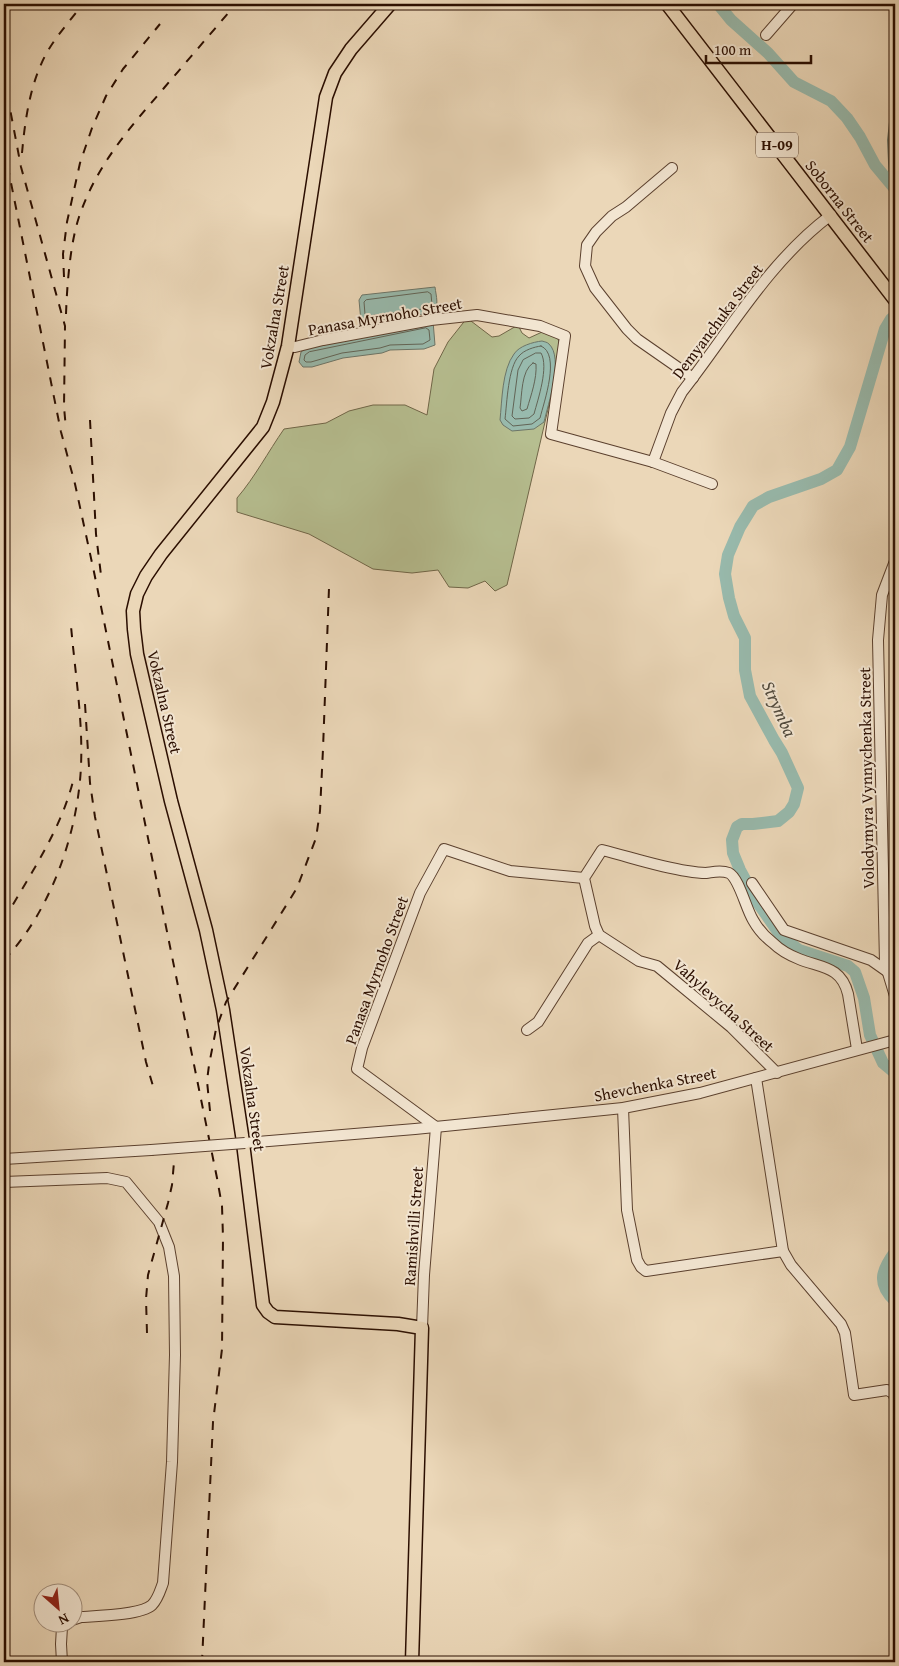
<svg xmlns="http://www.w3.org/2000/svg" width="899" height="1666" viewBox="0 0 899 1666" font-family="'Gentium Book Plus',serif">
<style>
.green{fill:#b6be90;stroke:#706648}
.water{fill:#98baad;stroke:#6c7568}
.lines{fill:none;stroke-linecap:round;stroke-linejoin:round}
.shore{stroke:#626456;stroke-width:1}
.stream{stroke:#6c7568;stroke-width:2}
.river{stroke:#98baad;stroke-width:12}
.minor-casing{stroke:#5b402e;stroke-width:12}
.major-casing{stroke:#2b0e00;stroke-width:15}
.minor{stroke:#f2e5d1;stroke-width:10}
.major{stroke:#ebd7b8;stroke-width:12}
.rail{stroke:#2b0e00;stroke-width:2;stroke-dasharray:9 9;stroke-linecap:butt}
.minor-bridge-casing{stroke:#5b402e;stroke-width:12;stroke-linecap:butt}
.minor-bridge{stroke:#f2e5d1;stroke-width:10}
.labels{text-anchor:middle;stroke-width:4;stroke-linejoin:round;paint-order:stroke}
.shield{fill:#f2e5d1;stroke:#674e3f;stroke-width:1}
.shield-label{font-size:15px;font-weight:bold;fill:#2b0e00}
.street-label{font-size:16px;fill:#2b0e00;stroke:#f2e5d1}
.water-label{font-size:18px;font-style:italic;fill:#514a3d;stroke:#f2e5d1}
</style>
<rect width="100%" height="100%" fill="#ebd7b8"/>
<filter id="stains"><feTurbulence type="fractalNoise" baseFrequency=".004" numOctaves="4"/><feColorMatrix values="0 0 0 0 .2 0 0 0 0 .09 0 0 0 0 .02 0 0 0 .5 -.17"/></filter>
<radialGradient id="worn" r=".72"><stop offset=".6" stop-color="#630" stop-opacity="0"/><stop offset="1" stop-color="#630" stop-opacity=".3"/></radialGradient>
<path class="green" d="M467 318 492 337 499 336 518 325 522 333 529 338 553 327 562 349 507 585 495 591 485 581 468 588 449 587 438 570 412 573 373 569 309 534 237 512V498C255 477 268 452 284 429L326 423 349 411 373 405H405L427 415 434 369 448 342Z"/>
<g class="water">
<path d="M435 287C436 296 440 307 432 313L361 322 359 300 362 295Z"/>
<polygon points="433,321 435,345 424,349 390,350 382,353 343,358 312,367 303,367 299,362 301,352 306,348"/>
<path d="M542 341C545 342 547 342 549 344 564 358 548 404 544 422L534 429 512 431 503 425 500 420C502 401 502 370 514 354 519 346 533 342 542 341Z"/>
</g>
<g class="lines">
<g class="shore">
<polygon points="428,292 431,294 432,305 430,308 368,316 365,314 364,302 366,300"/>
<polygon points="426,328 429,330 430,340 423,344 390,345 380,348 342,353 311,362 306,362 304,360 305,355 309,352"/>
<path d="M541 346C561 354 544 402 540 418L532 424 513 426 505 419C507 403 508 367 519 356 524 350 534 347 541 346Z"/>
<path d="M536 353H541C549 367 538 399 534 414L529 418 515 419 512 416 518 370 523 360Z"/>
<path d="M533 363 536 364C537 379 531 395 527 409L522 411 520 408C522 396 521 370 533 363Z"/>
</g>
<polyline class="stream" points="890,184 888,140 891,113 891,82 895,56"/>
<g class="river">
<polyline points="718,4 731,20 768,53 794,82 831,101 847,118 860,137 875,165 895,189"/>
<polyline points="895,316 891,319 885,329 850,447 837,470 821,479 769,497 753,506 740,527 728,555 725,574 729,598 734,616 745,638 745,670 750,696 774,740 782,753 798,788 794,804 789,812 778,821 753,824 742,824 737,827 732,840 733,853 740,870 758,903 781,936 799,950 848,966 855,972 864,998 870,1035 883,1063 895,1073"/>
<path d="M895 1252C881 1271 877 1284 895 1301"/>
</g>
<defs>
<g id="minor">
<polyline points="766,35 793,4"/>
<polyline points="672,168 626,207 612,216 596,232 587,245 585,266 595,288 627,329 637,339 693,378"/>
<polyline points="288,346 295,347 323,340 431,320 477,315 540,326 565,336 551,434 653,462 712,484"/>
<path d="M653 462 671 413 682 392C729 332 769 261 831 215"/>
<polyline points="895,561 882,595 878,640 885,963 895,996"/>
<polyline points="752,883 784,930 871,960 888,972"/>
<polyline points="527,1030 538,1022 588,943 599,935"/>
<path d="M777 1073 731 1027 657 966 639 961 599 935 595 926 584 878 602 850C630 857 659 867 687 871 693 872 700 873 706 873 714 872 721 870 729 873 739 878 746 909 753 920 758 929 765 937 773 943 780 950 789 955 799 959 821 968 841 966 848 994L857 1049"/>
<polyline points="623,1108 627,1210 637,1260 641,1267 646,1271 783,1251 756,1078"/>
<polyline points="436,1127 357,1069 362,1048 420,893 444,849 510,871 584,878"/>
<polyline points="245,1143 415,1129 623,1108 700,1093 895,1040"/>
<polyline points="4,1159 151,1150"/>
<path d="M4 1182 107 1178 126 1182 159 1222 169 1247 174 1276 175 1355 172 1462 163 1583C160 1591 158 1599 152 1605 141 1615 98 1616 81 1617L72 1620"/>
<polyline points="783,1251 791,1265 841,1324 845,1333 854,1395 887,1390 893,1393 895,1398"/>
<polyline points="422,1328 424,1275 436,1127"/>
<polyline points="62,1662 61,1644 62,1627 67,1624"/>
</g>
<g id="major">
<polyline points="390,4 351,49 335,73 326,97 288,346 273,402 263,427 161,554 146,576 137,594 133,611 134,629 137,654 171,801 206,930 223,1010 242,1135 263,1305 268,1312 275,1317 398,1324 422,1328 412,1662"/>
<polyline points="667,4 895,300"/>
</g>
</defs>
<use href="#minor" class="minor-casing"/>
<use href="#major" class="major-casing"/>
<use href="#minor" class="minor"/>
<use href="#major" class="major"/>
<g class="rail">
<polyline points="4,77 21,167 65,326 64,407 66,429"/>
<polyline points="4,148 61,432 75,484 94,572 217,1178 222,1206 223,1237 222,1349 213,1422 202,1662"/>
<path d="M22 153C25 120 30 85 45 56 55 37 70 21 83 4"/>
<polyline points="64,277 63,254 67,222 80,163 92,128 106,96 123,69 160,24"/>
<path d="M66 314C67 286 70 244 79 217 97 164 129 129 164 88 188 60 212 32 236 4"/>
<polyline points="90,420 96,534 101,575"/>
<polyline points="85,704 90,783 95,817 146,1062 155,1093"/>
<path d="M4 920C30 874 62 829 74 777"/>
<path d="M4 960C51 911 78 833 81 766 83 720 75 672 71 626"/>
<polyline points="210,1111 207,1081 209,1065 216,1029 226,1002 297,888 316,838 320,811 323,749 329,588"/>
<polyline points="147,1333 146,1299 148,1275 168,1203 172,1185 174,1162"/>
</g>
<defs>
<polyline id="minor-bridge" points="151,1150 245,1143"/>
</defs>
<use href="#minor-bridge" class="minor-bridge-casing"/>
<use href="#minor-bridge" class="minor-bridge"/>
</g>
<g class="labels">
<rect class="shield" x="756" y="132.5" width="42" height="25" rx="4"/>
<g class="shield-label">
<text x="777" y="150">Н-09</text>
</g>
<g class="street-label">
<text transform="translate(840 201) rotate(52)" y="6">Soborna Street</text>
<text transform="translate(385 316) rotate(-10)" y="6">Panasa Myrnoho Street</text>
<text transform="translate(274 317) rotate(-80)" y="6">Vokzalna Street</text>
<text transform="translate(717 321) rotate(-53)" y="6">Demyanchuka Street</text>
<text transform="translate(165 702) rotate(77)" y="6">Vokzalna Street</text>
<text transform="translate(866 778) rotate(-91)" y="6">Volodymyra Vynnychenka Street</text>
<text transform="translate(376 970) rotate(-70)" y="6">Panasa Myrnoho Street</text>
<text transform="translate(724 1005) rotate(42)" y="6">Vahylevycha Street</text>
<text transform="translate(655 1084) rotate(-11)" y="6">Shevchenka Street</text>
<text transform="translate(253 1099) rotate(82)" y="6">Vokzalna Street</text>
<text transform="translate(413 1226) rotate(-86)" y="6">Ramishvilli Street</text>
</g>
<g class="water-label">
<text transform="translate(779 709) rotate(66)" y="6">Strymba</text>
</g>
</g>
<rect width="899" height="1666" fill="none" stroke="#ebd7b8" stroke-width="20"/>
<rect x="5" y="5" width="889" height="1656" fill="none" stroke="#2b0e00" stroke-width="2.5"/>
<rect x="10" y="10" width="879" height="1646" fill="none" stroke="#2b0e00"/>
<g transform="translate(58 1608) rotate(153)"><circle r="24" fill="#f2e5d1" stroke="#a28f7d"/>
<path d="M0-4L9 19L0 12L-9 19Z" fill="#8f2418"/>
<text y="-8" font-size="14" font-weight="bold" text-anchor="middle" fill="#2b0e00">N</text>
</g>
<path d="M706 55v8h105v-8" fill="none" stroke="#2b0e00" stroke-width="2.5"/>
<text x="714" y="55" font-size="15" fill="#2b0e00" stroke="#f2e5d1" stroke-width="4" paint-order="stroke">100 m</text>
<rect width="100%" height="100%" filter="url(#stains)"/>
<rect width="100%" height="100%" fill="url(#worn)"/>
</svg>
